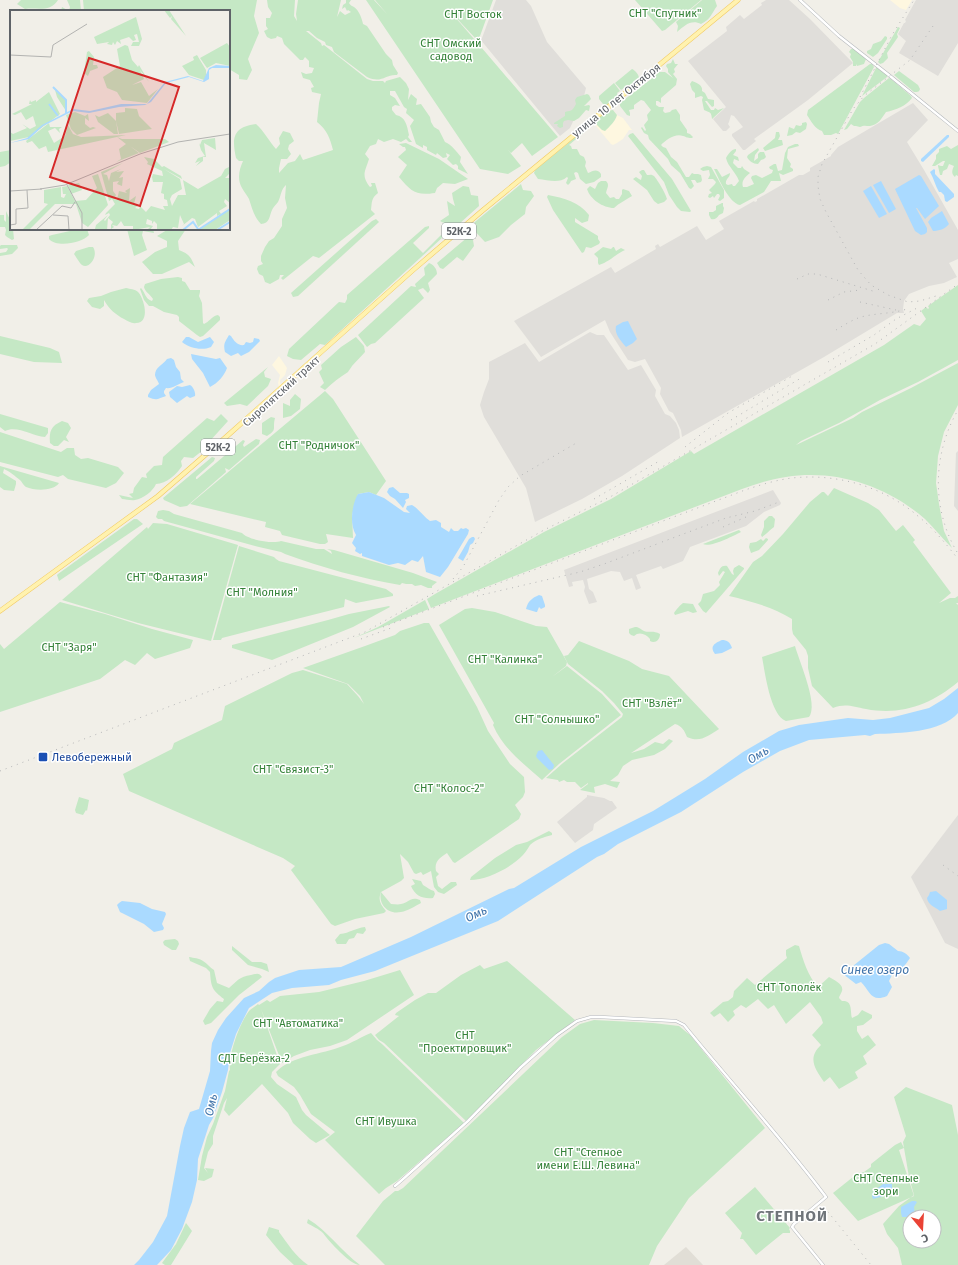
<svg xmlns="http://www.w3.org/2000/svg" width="958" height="1265" viewBox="0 0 958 1265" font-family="'Fira Sans',sans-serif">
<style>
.commercial{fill:#fef7e0}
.industrial{fill:#e0deda}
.education{fill:#e1ded6}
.green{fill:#c5e8c5;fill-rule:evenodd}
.water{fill:#aadaff}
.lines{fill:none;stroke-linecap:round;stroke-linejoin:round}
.tertiary-casing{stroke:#b5b8bc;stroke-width:3.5}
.primary-casing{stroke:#f2c960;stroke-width:5}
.tertiary{stroke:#fff;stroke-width:2.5}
.primary{stroke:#fff2af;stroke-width:4}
.rail{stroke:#b6b7b8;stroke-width:1;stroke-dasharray:1 5;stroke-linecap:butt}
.transit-dot{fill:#1a4fb4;stroke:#fff;stroke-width:1.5}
.labels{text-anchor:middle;stroke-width:3;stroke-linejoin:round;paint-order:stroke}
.shield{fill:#fff;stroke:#8f9295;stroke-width:1}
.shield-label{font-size:10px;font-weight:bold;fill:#5f6368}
.park-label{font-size:11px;fill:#348238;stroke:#fff}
.street-label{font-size:11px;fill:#5f6368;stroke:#fff}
.transit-label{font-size:11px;fill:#164399;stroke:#fff;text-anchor:start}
.water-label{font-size:12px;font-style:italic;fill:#4174aa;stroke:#fff}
.district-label{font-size:15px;font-weight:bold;letter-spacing:1px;fill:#70757a;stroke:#fff}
.inset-river{fill:none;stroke:#aadaff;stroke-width:2}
.inset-road{fill:none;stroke:#b3b3b1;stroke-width:1}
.view{fill:#d62828;fill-opacity:0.15;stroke:#d62828;stroke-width:2}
.inset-edge{fill:none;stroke:#5f6368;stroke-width:2}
</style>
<rect width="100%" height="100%" fill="#f1efe8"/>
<g class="commercial">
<polygon points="890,0 912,0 906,10 900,8"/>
<polygon points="610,110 614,111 617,115 623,118 632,130 629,130 623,139 617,143 613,145 611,144 595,125 592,124 589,125 597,118"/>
<polygon points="279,356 287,368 285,375 280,380 280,383 282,385 279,388 278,383 280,375 272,365"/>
</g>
<g class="industrial">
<polygon points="496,0 526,0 531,6 547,42 586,88 583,100 570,128 560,136 480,39 482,38"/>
<polygon points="766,0 789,0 810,19 853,63 808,100 754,139 756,141 745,150 743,150 732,136 732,134 743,127 734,116 731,115 729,122 728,124 730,127 726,131 723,131 713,119 726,107 688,61 727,31 726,27 740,15 744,19 762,5 761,3"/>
<polygon points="916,0 958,0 958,43 938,76 899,53 906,41 898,34 904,23 905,23 906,21 905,20"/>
<polygon points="913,103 928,120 907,142 924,170 958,230 958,259 949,263 957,277 944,283 929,286 909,294 904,301 903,309 904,313 897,313 824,357 682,437 681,430 673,413 669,411 660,394 661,388 645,359 635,362 628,360 610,332 605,320 541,357 514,321 611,267 615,273 656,249 655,246 658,244 660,247 697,226 706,240 724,229 719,221 754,201 755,202 757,201 757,199 799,175 803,175 810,171 810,168 831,156 831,155 838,147"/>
<polygon points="590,332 597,335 604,335 628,370 641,365 656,390 655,396 665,414 670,416 676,423 679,430 680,438 622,476 582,499 535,522 526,488 484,417 480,405 484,392 489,379 489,362 525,343 539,362"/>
<polygon points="958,451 958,511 954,506 956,453"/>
<polygon points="773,490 781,503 780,505 764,512 746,526 690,547 683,561 663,569 661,566 636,575 641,588 636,590 632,578 624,581 620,572 611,571 587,579 589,589 593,592 597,602 589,604 584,591 585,587 583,580 572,582 573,586 569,587 564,570"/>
<polygon points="587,795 604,798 610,801 612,801 617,808 594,824 593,830 575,843 557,822 587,797"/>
<polygon points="958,815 958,949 945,943 911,877"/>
</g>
<polygon class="education" points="686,1247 703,1265 664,1265"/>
<g class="green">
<path d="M21 0H58C50 13 37 7 25 9L17 4Z"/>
<polygon points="67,0 80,0 81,11 61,11 62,7 69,11 70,7"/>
<polygon points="83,0 257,0 254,16 259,33 248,59 252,70 247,80 239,79 239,75 229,69 229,11 84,11"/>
<path d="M267 0H295L294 16 297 21 296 14 298 0H341L337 17 340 11 345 15 351 12 348 10 347 11 345 7 342 9 343 5 346 3V0H351L349 3C350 5 352 6 354 7 359 10 362 19 363 24L367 26 386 54 392 60 393 65 398 73 397 75C385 74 382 84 367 77L334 52 332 47 326 45 325 42 317 38 309 31H306L321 43 322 46 324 45 367 79 373 81H383L385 83 386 81 400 77 406 83 409 89 408 100 411 94 417 99 416 105 421 104 430 117 431 122 434 127 439 130 445 142C452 145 456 151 461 157L460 162 468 174 458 169V166L456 164 453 165 447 159 450 155 446 153 447 157 443 158 437 153 436 155 427 150V147L423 145V148L416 144 410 126 414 120 406 113 407 109 404 107 395 91H390V95L395 98 400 106 395 105 392 107V110L396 115C406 117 407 126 409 135L408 137 412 142H409L406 139 401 142 393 139 384 142 378 139 376 144 370 146 365 154 369 159C365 172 361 175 370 187L372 186 371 183H375L378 193C371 198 372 203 371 210L375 214 319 258 313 256 283 280 281 278 284 275H280L279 279 270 284 265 282 263 276 259 274 257 269 258 266 263 264 261 261V256L265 247 269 241 274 238 282 226V219L287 208 285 198 286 185C281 189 281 196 278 202 276 205 273 207 272 210 269 217 270 223 261 224 254 217 252 208 249 199 247 195 244 192 242 188 237 179 239 170 243 161H239L236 158C232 139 232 127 256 124 264 131 269 141 276 149L280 144 279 138 283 131 290 133 294 141 289 145 288 149 291 154 287 159H281L279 168V173L288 163 295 161 300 154 303 160 333 150C330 138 327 130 317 122L319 103 321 94 312 92 311 88 314 87 310 80 303 78 301 72 306 74 312 73 314 68 309 67V61L305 57 303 60H300L284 44 282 38 277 36 276 38 271 39 267 37 264 31 268 29 266 26V18H270L272 13 268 7Z"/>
<polygon points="366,0 374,0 387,14 375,0 493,0 480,36 476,39 448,9 481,47 558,137 532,156 522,143 511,153 508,150 521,166 508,174 480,169"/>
<polygon points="635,0 701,0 665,30 662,31"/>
<path d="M702 0H715L717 6C712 13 710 20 701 24 691 19 684 26 677 32L678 26 676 22Z"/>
<polygon points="898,27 900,28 897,34 898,37 887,53 888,58 883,63 880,64 878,62"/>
<polygon points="885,36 887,37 887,39 878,53 873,57 867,53 867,51 871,49 873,44 881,41"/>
<polygon points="851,49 854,49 866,59 864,64 857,66 856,64 856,66 853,66 853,62 850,57 851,54 849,52"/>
<path d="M673 59 675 64H678L674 69 675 72 673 74 677 79 676 85 661 98V103L658 101H656V105L659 107H664L663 111 665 113 670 112 672 110 676 109 680 115V120L687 130V133L690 134 693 137 692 138C686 138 687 137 683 136 675 133 666 140 661 145L663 147 666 148 671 157 677 162 686 177H689L692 173 694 174H698L701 175 702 180 701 182 697 183 695 180H691L694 186 691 189 689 188 680 173 671 165 668 159 649 139 648 135 644 133 641 128 642 127 645 131 646 130 644 125 648 120 647 115 651 110 644 101 641 100 634 105V109L629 110 630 113V116L627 115 620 106V103L655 76 659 72H665L673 78 668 72V69L666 66 667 64 671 63Z"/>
<path d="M870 64H872L874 67 838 134 836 133 831 135H824L822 131C815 129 811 121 807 115L808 110Z"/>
<polygon points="877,67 887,75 887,77 862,96 876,68"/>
<path d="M632 69C635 70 639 75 639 78L629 87 625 89 624 88 621 90 615 83Z"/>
<path d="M899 71 918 85 920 89C919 92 918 92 914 92L894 75Z"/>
<path d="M889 78 891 79 911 96 912 98C906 106 896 110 886 112 882 118 878 125 870 126 866 126 864 125 860 127L856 126H854L851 124 847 129 844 130 860 102 864 98Z"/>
<path d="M692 81C697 83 703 85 702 91L705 93 708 99 714 100V106L712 107 707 101H705L711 110H714L715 108 718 110 724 108 712 119C711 112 711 113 704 110L702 100 703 97 701 96 695 98V93L692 90 690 84Z"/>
<polygon points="614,83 620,91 617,93 618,95 607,105 603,104 599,99 599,96"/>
<path d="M587 94 589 95 591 99 584 106 589 105 590 106 589 111 586 110 579 118 574 121 568 120 564 121 563 123V127L560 128 557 126 558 124H554V123L565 116V112C573 110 572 111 576 104L575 100 577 97Z"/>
<path d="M613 110 617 115C615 122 610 126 605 131L602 130 595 123V120L606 111Z"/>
<polygon points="806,122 807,124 806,129 800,133 796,132 792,135 787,136 789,127 794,129 796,125 800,126 802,125 802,123"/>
<path d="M588 127 589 128 569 145 571 146 572 149H577L580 155 584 157 586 162 585 166 588 173C593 171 597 168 601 174V177L594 182 586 184 580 179 578 173 576 172 574 173 576 179 571 181 570 183 568 185 566 183 568 178 567 177C559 184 548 180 538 179L534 173 535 170Z"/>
<polygon points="776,132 779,132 780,136 778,140 782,140 783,145 765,151 763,148 775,138"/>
<polygon points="633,133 672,179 691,211 690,212 681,211 677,207 669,195 664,182 628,136 630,134"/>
<path d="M406 143 439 159 468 179 455 184 443 183 437 188 435 193C415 196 411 191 399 177L407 165 398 157 406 150 405 147H403L399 144Z"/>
<path d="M795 144H798L799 146 788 149 787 158 791 164 790 167 793 169V171L783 175 779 173 781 181H771L764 192 740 205C729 203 719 179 714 169H717L722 177 730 173C730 178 725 179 726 184L728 185 732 184 733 186H735L739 181C736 172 728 167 726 158 728 154 732 149 736 149V151L733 155 738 157 739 161 734 159 733 163 738 168H741L742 166 744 169 750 173C745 177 741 181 743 187H747L754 184 751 178 752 176 756 175 762 178 772 173 773 170 770 169 769 167 774 164H776L778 171 782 170 785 153 788 147Z"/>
<path d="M958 145V176L956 175 955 177C951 174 952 170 954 166L949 164 947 169 943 171 942 175H940L938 166V165L941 166H943L945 161H943L935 166H932L936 159V155L939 152V149L947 146 951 149Z"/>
<path d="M758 148 759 150 755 155 754 161 758 158V154L760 152H764L766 157 764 159 761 160 758 164C753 164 749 161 747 157L748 155Z"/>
<polygon points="11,150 11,162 5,166 0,167 0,152"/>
<polygon points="707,166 711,167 724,190 724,198 720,201 718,200 720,196 719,194 717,194 714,198 713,196 710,198 708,197 709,194 712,193 709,190 715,184 716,182 713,179 708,179 710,175 709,170 703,171 700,169 703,167"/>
<path d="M642 170H644L647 175C650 175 651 174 654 176 657 179 666 194 667 199L664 202 658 204 654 201 647 190 633 179 636 177 639 179 641 180 642 176 639 172Z"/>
<path d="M601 181H606C610 185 607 188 606 193L610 198 614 197 616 199H619L622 194V190L623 189 629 191 632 196C626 200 619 203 614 208 603 208 590 199 587 189L590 186 595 189 598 183Z"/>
<polygon points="521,184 523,190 531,191 534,196 526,207 525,214 511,225 499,237 485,242 470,226"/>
<polygon points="463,186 469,187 471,195 478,196 479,206 449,233 443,231 446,224 440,221 449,215 447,201 455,206 453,199 452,193"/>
<path d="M548 195C564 198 579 202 589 215L588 221 582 223 575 218V222L598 236V239L600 242 599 244 591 248 586 247 584 252 582 253 553 210 547 197Z"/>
<path d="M722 203H723V206L724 208 723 213 719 215C717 218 715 220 711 219L709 215V212H713L716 210V206Z"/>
<polygon points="6,211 11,222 11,229 13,229 14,239 12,240 7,237 5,235 6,230 5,227 0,227 0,215 4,215 4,220 6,222"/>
<polygon points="376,219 379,222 298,296 293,297 291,293 372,221"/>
<polygon points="429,226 429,228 413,243 423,253 441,235 443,237 325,345 320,344 301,360 293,359 287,356 289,349 339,302 345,303 347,299 347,295 425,227"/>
<path d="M79 229H87L89 235C82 243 57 248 49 239V236L52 235Z"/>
<polygon points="127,229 153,229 154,233 143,231 142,235 147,250 134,256"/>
<path d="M175 229H186L178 241 179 250C189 254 191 257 195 267L189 262 162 274H153L142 262 155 252 167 247V241L157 236 167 230Z"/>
<polygon points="469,236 473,240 474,246 463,261 457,257 443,269 440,268 437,263"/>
<polygon points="1,245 17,245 18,248 12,254 0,256 0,253 6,252 8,249 7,248 0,249 0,246"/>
<path d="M89 247H93C99 256 89 270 82 265 80 264 75 255 74 254L76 251Z"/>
<path d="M603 247 611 249 613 247H614L616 251 621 248 625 250C616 254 609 262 599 265L598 263V258L594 254Z"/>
<path d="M429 263C434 265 437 269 437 274L428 283 430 290 428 293 423 288 418 290 424 298 375 343 371 344 367 347 358 335 411 286 416 287 415 284 425 275 424 268Z"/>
<path d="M178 277 182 278V281L185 282 190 290H200V292L199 296 202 303 203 323 204 324C209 322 212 316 218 315L220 317V320L203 336 200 337 197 335 179 321V317L177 315 164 312 153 306H149L144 300 140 289 141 288C145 292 145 299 152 301L153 299C150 294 145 292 144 287L145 284 161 279Z"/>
<path d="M958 285V360L918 382 880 400 839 423 801 441 796 445 853 418 862 412 911 388 958 363V405L944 432 938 456 936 483 939 504 944 531 952 548C943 539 934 528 925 519 887 486 836 469 786 477 771 479 756 484 742 489L431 608 427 599 435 594 544 532 611 499 691 451 694 454 884 345 914 324 920 326 926 319 921 311 926 307 928 309 929 308 928 306Z"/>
<path d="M126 288C130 289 135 289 138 292 144 298 151 323 136 323 132 324 128 321 124 319 116 315 109 309 104 300V306L100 309 92 307 87 301 89 298 101 296 111 292Z"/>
<polygon points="0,336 50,348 59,352 62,363 34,362 0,354"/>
<path d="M356 337 364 346 365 352C361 357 356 361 352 366 351 368 349 370 348 372 340 377 332 383 325 390L320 387 324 383 319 372 322 369 321 365 341 347Z"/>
<polygon points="268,367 264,372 265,377 271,379 268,386 247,406 240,404 227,406 224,403"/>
<polygon points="325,391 333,399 386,481 376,495 369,492 358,494 352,515 353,538 326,534 328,542 325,544 320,544 282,535 280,531 265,527 266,522 190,504"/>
<polygon points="295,394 301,399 300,409 291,416 283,418 283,403 290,406 290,400"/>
<path d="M0 414 48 428V433L45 437C32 436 17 425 5 431L0 427Z"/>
<path d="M221 414 228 421 209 442 207 447 193 458 184 457 181 461 182 466C177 474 166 484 156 484 153 491 143 499 135 500 131 501 126 499 122 499L119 495 133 498 129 494 133 493 134 488 142 477 147 478 146 474 154 466 162 465 163 457 207 418 214 421Z"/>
<path d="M271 417 275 418C272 429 278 429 267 436L262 434V423Z"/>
<path d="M62 421 68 423 71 428 66 437 69 442 64 440 58 446H54L50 443C49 431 51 426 62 421Z"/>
<polygon points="0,432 61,452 67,448 74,448 75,455 81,459 88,458 118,467 124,473 116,483 106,488 68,479 63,475 58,477 0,462"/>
<polygon points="256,439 260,440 259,444 229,470 225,468 226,472 187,506 180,507 164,500 163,498 212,457 215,458 214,461 196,477 196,479 197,479 243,440 245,441 243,445 244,447"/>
<path d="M0 466 59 483C54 491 35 491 26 487 24 486 22 482 20 480 15 476 9 471 4 469L3 473 16 481V484L14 491 4 490 0 487Z"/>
<path d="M834 488 868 503 879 510 896 531 903 525 915 540 913 542 951 593 939 603 950 598H955L958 596V603H956L958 605V682C932 704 901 716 866 709 853 707 846 703 833 708L812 686 808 668V656L806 650 793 634 792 629V619C773 607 750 601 729 596L753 562 762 556 783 534 810 502 822 492H824L828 496Z"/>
<path d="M163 510 169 511 174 514 242 533C248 540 273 544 281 541L316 549H324L332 554 331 551 327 549 334 550 413 573 437 582 432 586V588H428L421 585 415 586 412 584H406L402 583 400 585C360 578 323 568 285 554L281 552 259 547 164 521 162 519H158L156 517 158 511Z"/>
<path d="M769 516H772L775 519 774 527C771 529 764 536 762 537L761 535 764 527V521Z"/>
<polygon points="134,519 137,519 143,524 59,581 57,575 58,574"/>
<polygon points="153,523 167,524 238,545 211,641 138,623 62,600 147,527 148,529"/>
<path d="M739 530 741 532C733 536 710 548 703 544Z"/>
<polygon points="766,538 768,539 768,540 759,550 751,553 749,547 750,543 756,542 761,539 763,541"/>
<polygon points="239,546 274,557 276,559 279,561 386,589 393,594 393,596 356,603 345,599 344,607 222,638 221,640 213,640"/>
<path d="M739 565 744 568V569L706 613 703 611 698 604 701 601 703 594 714 591 720 585 719 582 725 572 723 571 719 576 718 573C720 569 721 565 727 566L732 574 734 575 733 571 734 568Z"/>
<polygon points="425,600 429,609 354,638 378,627"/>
<polygon points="60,602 105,614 152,629 193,640 190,648 155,659 147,653 135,665 125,660 100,679 0,712 0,644 4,649"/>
<path d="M683 603 693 604 697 612 693 613 688 611 675 615 674 613C676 610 680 605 683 603Z"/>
<polygon points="389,606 390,607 353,627 272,660 232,648 232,645 328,620 349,614"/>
<path d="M472 608 495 612 536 626 547 627 567 662 566 666 552 677 567 666 602 694 621 715 559 764 542 780C523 763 503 749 493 725L494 723 439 625 465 609Z"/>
<path d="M424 623H429L477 707 488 731 510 764 524 777 525 792 523 797 515 805 521 814 519 819 455 863 453 862 447 853C440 858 434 861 436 871L439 874 436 877 438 886 442 889 451 882H456L457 885 444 894 438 892 434 887 431 871 423 875 421 872 416 874 414 873 408 862 400 854 404 878 401 881 381 892C378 900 380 904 386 911L384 913 355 919 335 926 331 924 291 870 295 866 283 858 129 791 123 774 172 749 174 743 222 720 225 706 292 673 303 670 347 684 358 696 364 704 360 696 348 684 303 668 365 646 395 635 400 631Z"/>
<path d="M635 627C639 627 640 629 644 631 650 633 653 630 660 634 660 640 655 644 650 641V639C646 634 639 631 634 636L631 635 629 633V629Z"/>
<path d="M579 641 629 661 642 669 669 676 719 729C708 736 700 743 687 737 684 730 682 726 675 724L631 753 644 749 655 742 663 744 669 739 673 741 665 749 654 755 632 760 623 766 618 775 610 781 620 782 617 788 605 784 594 787 595 793 580 790 588 784V783L581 788 575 782H567L564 780 559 782 558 780 546 778 563 763 622 717 623 714 614 703 602 691 568 664 564 656 568 655Z"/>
<path d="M795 646C799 661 819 705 809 717L786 721C770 715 765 672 762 657Z"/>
<polygon points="79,797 89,800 87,811 86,810 83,815 76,813 75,810"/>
<path d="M549 831 552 833V835C545 837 536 839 530 845 528 848 526 852 523 855 512 867 487 880 470 880L471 877 495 858 516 845 527 842Z"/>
<path d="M412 879 421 881 423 885C427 887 430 890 434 891L435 894 433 898C423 899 415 896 411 886L415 884Z"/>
<path d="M381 892 391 904C394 904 398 905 401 904 409 903 410 896 420 900L421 903C415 906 408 911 401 912 388 915 378 904 381 892Z"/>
<path d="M365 927 366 930 363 934 357 933 354 938 349 939 346 944H337L335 940 340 934C350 933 355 928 365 927Z"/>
<polygon points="175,939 178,941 179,944 176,950 172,950 164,945 163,942 165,940"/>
<path d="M795 945 799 946C803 960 808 976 818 987L829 977C834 980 844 984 842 991 841 994 839 996 839 998L842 1001C853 1000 850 1011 852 1018L858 1015 862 1010 872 1015V1018L863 1025 857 1026V1031L862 1039 868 1035 876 1045 863 1056 867 1064 855 1072 858 1078 839 1089 830 1077 824 1082C815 1069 807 1058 821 1045L812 1035 823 1023 821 1017 810 1002 786 1024 774 1005 768 1009 758 999 746 1008 741 1005 733 1011 735 1015 728 1022 720 1013 714 1017 710 1013 723 1002 728 1001 733 997 734 991 747 978 755 985 787 958 786 955V950Z"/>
<polygon points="232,946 252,962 261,962 267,964 269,972 262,969 248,965 232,950"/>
<path d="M189 957C194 958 199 958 203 961 207 963 210 968 214 970L217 983 229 988C238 980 239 977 251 975 256 974 259 972 262 977L239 995 211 1023 205 1025 203 1021 210 1009 217 1001 223 1002 224 999C212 990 211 987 210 972L206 968 190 961Z"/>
<polygon points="507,961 575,1020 536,1050 466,1121 384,1043 379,1040 375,1035 399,1016 395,1015 396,1013 415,1000 428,993 436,993 461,975 480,965 484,969"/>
<path d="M400 970 414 995 347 1040 330 1046 310 1050 294 1056 282 1063 261 1009 280 1064 272 1072 271 1077 277 1084 296 1097 302 1110 306 1115 330 1135 316 1143 310 1139 293 1123 288 1113 262 1084 229 1116 224 1110 227 1098 224 1103 213 1136V1144L208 1152 204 1168 208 1173 205 1168 214 1169 212 1177 204 1181 198 1180 202 1156 207 1137 213 1124 225 1091 229 1071 230 1070C228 1056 240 1021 250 1010 252 1008 256 1006 258 1004L259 1005 267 1000 270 1002 280 996 319 992 364 981Z"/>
<polygon points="594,1020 653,1023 679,1026 690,1035 765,1128 689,1198 657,1246 649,1265 385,1265 356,1236 383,1201 395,1191 398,1191 403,1188 562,1037 580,1024"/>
<path d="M371 1033 377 1040 382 1044 464 1123 397 1181 386 1188 379 1194 325 1140 335 1132 311 1114 300 1095 294 1087 278 1076 276 1072C293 1055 321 1055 343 1046 352 1043 361 1037 371 1033Z"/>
<path d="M906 1087 952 1105 958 1135V1265H902L898 1248 887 1234 883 1224 899 1206 914 1195 909 1177 904 1148 899 1150 914 1196 858 1221 833 1193 858 1173 864 1172 871 1167V1164L895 1145 901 1142 904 1148 903 1142 906 1136 894 1097ZM910 1217H934V1241H910Z"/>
<polygon points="755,1187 790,1228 789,1229 790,1231 790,1233 783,1233 756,1255 743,1239 740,1239 742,1233 725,1213"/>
<path d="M308 1219C328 1231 341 1251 360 1265 350 1265 329 1241 323 1233 319 1229 312 1226 307 1223Z"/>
<polygon points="186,1223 192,1231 171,1265 165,1265 162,1263 176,1244"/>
<path d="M269 1227 279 1230V1232C288 1244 295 1256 308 1265H294L280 1252 266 1235Z"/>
</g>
<g class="water">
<polygon points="947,135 949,135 949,137 923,162 921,161 921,159"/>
<path d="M934 169 935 170V174L954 194V197L947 202 945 201 944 195 941 192H939C935 185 934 179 930 172Z"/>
<polygon points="919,175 921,176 939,206 925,219 917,208 916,208 927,228 927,232 925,234 921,235 915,231 895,189"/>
<polygon points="881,181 896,209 889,213 873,185"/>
<polygon points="871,186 887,214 879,218 863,191"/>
<path d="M942 211 949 224C945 229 939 231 933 231L928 222 931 218Z"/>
<path d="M628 321 637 339 633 343 626 347C621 341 614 334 616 326L623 322Z"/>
<path d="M229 335 231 336C234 341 238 346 244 345L246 342 250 343 253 342 254 338 259 339 260 341 249 352 241 356 238 353 231 356 225 352C223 344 225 342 229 335Z"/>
<path d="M186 337H189L198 342 210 337 214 342 211 347C202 351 189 348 182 342Z"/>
<path d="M191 354 216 359 220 358 227 368C224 376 218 383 210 387L203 373 192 359Z"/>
<path d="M171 358 174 360 176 367 180 372 181 379 184 382C178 384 172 389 166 388L164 391V393L166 396C157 399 157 401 148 397V395L151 390 159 384C158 381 155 377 155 375 155 367 164 364 167 359Z"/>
<path d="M190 385C193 386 196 393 195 396L190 398 187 396 177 403 170 397 169 392 177 386 182 387Z"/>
<polygon points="393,487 400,493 407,493 409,494 409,498 405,500 406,502 403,508 395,499 390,496 387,492 389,488"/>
<path d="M369 492 384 498 404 512 410 513 406 509 407 506 412 505C419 509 423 516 430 521L436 520 441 523V527L449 532 451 528 454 531H458L461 528 463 529 466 528 469 530 468 534 448 567 440 577 426 572 423 556 418 562 412 560 405 565 398 563 389 565 362 556V553L360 554 355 551 356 548 352 543 356 535C349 524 352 504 358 494Z"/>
<polygon points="472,537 474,537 475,539 473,543 470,545 468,552 463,561 458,558 469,539"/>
<path d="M539 595 542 596 545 605V607L541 609 539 607 537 612H536L526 609C528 601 532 598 539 595Z"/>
<path d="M722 640C727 640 730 642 732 648L722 653 715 654C709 646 715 643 722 640Z"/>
<path d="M958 688V713C941 733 899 733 875 734L870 736 865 735 809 740 780 751 743 772 681 812 618 844 604 854 597 857 498 921 375 971 341 980 329 985 292 988 272 993 249 1008 236 1034 230 1053 228 1070 222 1092 213 1118 209 1125 198 1159 197 1180 192 1202 182 1229 171 1250 157 1265H134L139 1260 153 1242 167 1216 180 1146 184 1128 190 1112 199 1109 210 1071 211 1051 212 1043 218 1030 226 1018 244 998 259 991 269 982 275 978 299 970 341 967 411 937 509 889 514 888 581 847 653 811 705 779 743 752 779 731 799 725 848 718 873 720 890 718 929 708 944 699Z"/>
<polygon points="542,750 554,765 553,769 549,770 537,758 536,756 538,751"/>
<path d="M936 891 947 900V909L940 911C935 907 928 905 927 898L929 895 930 892Z"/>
<polygon points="122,901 140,903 152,909 165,912 166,914 162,924 164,928 163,930 154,932 144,924 120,912 117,905 119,903"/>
<path d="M885 943 889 944 898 951C903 951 907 954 910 958 906 964 901 972 893 973L889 981 892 987 887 996C871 1003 870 991 861 982L856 984 843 974 879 945Z"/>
<polygon points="883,1184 892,1184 892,1189 884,1196 873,1199 872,1196 873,1192"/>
<polygon points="912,1201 915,1201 917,1202 914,1207 915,1214 908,1217 902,1217 901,1213 901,1207"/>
</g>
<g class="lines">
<defs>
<g id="tertiary">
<polyline points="800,0 839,36 890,76 958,131"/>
<path d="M395 1186 402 1180 468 1121 521 1067 557 1035 577 1021 591 1017H600L676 1021 684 1025C731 1083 781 1137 826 1197L794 1224 792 1227 823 1265"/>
</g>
<polyline id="primary" points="0,611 158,496 226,437 412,271 482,211 738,0"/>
</defs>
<use href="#tertiary" class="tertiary-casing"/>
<use href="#primary" class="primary-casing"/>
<use href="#tertiary" class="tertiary"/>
<use href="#primary" class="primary"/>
<g class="rail">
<polyline points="933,26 910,60 864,96 853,109 822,164 818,177 818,186 820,199 826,212 858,270 871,285 888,295 908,302 920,301 936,296"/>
<polyline points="860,97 892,35 914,0"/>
<polyline points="797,279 808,274 817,274 876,292"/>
<polyline points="828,300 844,292 860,290"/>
<polyline points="860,302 896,310"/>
<path d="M836 330C844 325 852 320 861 317 876 313 891 314 907 309"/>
<polyline points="828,362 874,335 896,319 919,307"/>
<polyline points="731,420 801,378"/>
<polyline points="685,447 728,413 794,375"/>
<polyline points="594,499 661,460"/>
<polyline points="723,527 746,517"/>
<polyline points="662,542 726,518 755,511 779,502"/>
<path d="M957 552C931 508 933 453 958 410"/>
<polyline points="453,579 463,567 499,500 508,487 520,476 578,442"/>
<polyline points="477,596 580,572 604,564 657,544"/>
<path d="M383 627 745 490C760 485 776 480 792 478 837 473 885 487 919 517 934 529 946 544 958 559"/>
<polyline points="361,639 391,628"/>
<polyline points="0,771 365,632 544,530 610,497 875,344 958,284"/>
<polyline points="943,865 958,876"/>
<polyline points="824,1207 871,1265"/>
</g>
</g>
<rect class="transit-dot" x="38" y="752" width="10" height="10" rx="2"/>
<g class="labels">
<g class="shield">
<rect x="442" y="223" width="34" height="16" rx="3"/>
<rect x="201" y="439" width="34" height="16" rx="3"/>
</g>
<g class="shield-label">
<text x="459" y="235">52К-2</text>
<text x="218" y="451">52К-2</text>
</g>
<g class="park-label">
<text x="665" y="17">СНТ "Спутник"</text>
<text x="473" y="18">СНТ Восток</text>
<text x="451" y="47">СНТ Омский<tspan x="451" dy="13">садовод</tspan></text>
<text x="319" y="449">СНТ "Родничок"</text>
<text x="167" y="581">СНТ "Фантазия"</text>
<text x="262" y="596">СНТ "Молния"</text>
<text x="69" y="651">СНТ "Заря"</text>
<text x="505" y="663">СНТ "Калинка"</text>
<text x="652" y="707">СНТ "Взлёт"</text>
<text x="557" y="723">СНТ "Солнышко"</text>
<text x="293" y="773">СНТ "Связист-3"</text>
<text x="449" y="792">СНТ "Колос-2"</text>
<text x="789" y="991">СНТ Тополёк</text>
<text x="298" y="1027">СНТ "Автоматика"</text>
<text x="465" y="1039">СНТ<tspan x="465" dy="13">"Проектировщик"</tspan></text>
<text x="254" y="1062">СДТ Берёзка-2</text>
<text x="386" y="1125">СНТ Ивушка</text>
<text x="588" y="1156">СНТ "Степное<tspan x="588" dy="13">имени Е.Ш. Левина"</tspan></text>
<text x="886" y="1182">СНТ Степные<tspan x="886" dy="13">зори</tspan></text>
</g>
<g class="street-label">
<text transform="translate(616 100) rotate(-39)" y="4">улица 10 лет Октября</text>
<text transform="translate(281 391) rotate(-42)" y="4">Сыропятский тракт</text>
</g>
<g class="transit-label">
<text x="52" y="761">Левобережный</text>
</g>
<g class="water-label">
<text transform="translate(758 755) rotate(-31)" y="4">Омь</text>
<text transform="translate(476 914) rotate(-24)" y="4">Омь</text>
<text x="875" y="974">Синее озеро</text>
<text transform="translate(211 1105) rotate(-77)" y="4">Омь</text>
</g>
<g class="district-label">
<text x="792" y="1221">СТЕПНОЙ</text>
</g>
</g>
<g transform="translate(10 10)">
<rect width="220" height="220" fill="#f1efe8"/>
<path d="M154 0H159L176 26 161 9 162 6 160 8ZM126 7 132 29 129 36H121L123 32H129L127 24 124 25 126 30 123 31 119 27 110 30 111 34 107 31 105 35 103 32 102 35 97 34 99 32 87 34 84 27ZM217 33 220 37V56L206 53 197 58 190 48ZM115 35 118 36 122 50 128 57 129 55 139 72 130 60 134 69 122 75 131 72 139 86 148 79 137 93 112 90 107 82 120 76 107 82 97 78 93 67 110 56 107 39ZM79 41 84 47 83 55H87L88 58 80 61 78 66 74 63 77 42ZM187 45 196 60V67L194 70 179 65 172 56 184 50 183 47ZM45 80 57 91 56 101 47 87ZM39 82 50 104 19 127 0 131V122L3 124 17 118 12 114 20 119 26 116 23 106 16 110 11 102 5 105 2 104 22 94H19L20 90 21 92 26 90V92ZM115 98 127 99 129 106 142 119 109 124 106 111 108 124H104L88 112 85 105 89 107 98 103 106 111V103L115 102ZM65 102 75 106 78 104 79 111 75 108V114L80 118 83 117 86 118 67 125 61 119 56 105ZM39 113 40 117H52L49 119 50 123 45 118 38 121 44 133 55 126 58 115 63 124 71 127 116 125 38 142 36 136 29 139 22 131 17 133 16 131ZM107 127 112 129H155L159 132 130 143 120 136 129 143 106 152 111 149 109 139 116 134ZM205 128 206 140 194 133 196 147H193V151L186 156 190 151 185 153 188 148 195 146 191 140 189 133 190 135 192 130ZM134 147 144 149 152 157 154 156 171 166 172 169 154 159 170 169 172 179 162 185 160 189 162 196 168 185H176L173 170 188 179 211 166 215 159 219 157 220 163 215 168H220V193L215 189 214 192 217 196 209 201 211 204 207 206V203L188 217 185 209 182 208 172 216 174 214 170 205 168 218 163 217 161 220H147V214L144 211 142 214V211L137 209 136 214 143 216 140 220H137L140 217 123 220V216H114L111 211 107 216 102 215 104 217 101 219V215L103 212 98 208 97 220 85 219 86 215 98 205 94 210 95 211 100 205 99 203 95 205 96 203 105 194 102 189 99 191 91 162 113 153 93 164 97 165 99 171 101 163 111 159 106 162 114 161 109 168 113 167 112 176 107 174 109 171 103 172V181L106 185 104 189 107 190 109 181 117 183 115 181 120 178 119 191 126 186 124 194 129 195 125 198 129 199 130 196 136 202 141 196 155 200 153 196H158L157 190 154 189V184L151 183 153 172H143L142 167 143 164 153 166 152 161 137 154 138 152ZM88 164 98 195 78 217 72 213 66 194H45L19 220H12L38 194 34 193V180L51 177V187L54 188 56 184H53L52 177 57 176 65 191 76 190 87 178 82 166ZM69 173 72 180 61 184 58 175ZM220 199V210L205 220H189Z" fill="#c5e8c5"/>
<path d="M206 55 220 56V58H202L199 60V69L194 72 179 67 156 73 141 92 135 95 109 97 79 103 63 101 33 116 19 129 0 133 17 128 32 115 63 99 80 101 111 94H137L155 72 178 66 193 71 199 58Z" fill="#aadaff"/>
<path class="inset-river" d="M43 77 56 90V103M39 94 48 106M173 220 183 212 188 219M188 220 220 199M207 220 220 212"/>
<path class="inset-road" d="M0 45 41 47 43 35 77 14M57 175 72 203V220M30 179 55 175 130 144 168 132 220 124M0 181 32 179M43 205 58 206 59 220M0 215 6 214V199L18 198 17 180M26 220 52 196 61 198 65 192"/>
<path class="view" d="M79 48 169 77 130 196 40 167Z"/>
<rect width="220" height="220" class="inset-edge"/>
</g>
<g transform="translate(922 1229) rotate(162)"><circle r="19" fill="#ffffff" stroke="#bfc1c3"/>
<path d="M0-3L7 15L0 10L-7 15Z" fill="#ea4335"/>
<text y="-6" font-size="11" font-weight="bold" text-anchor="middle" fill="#5f6368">С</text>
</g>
</svg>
